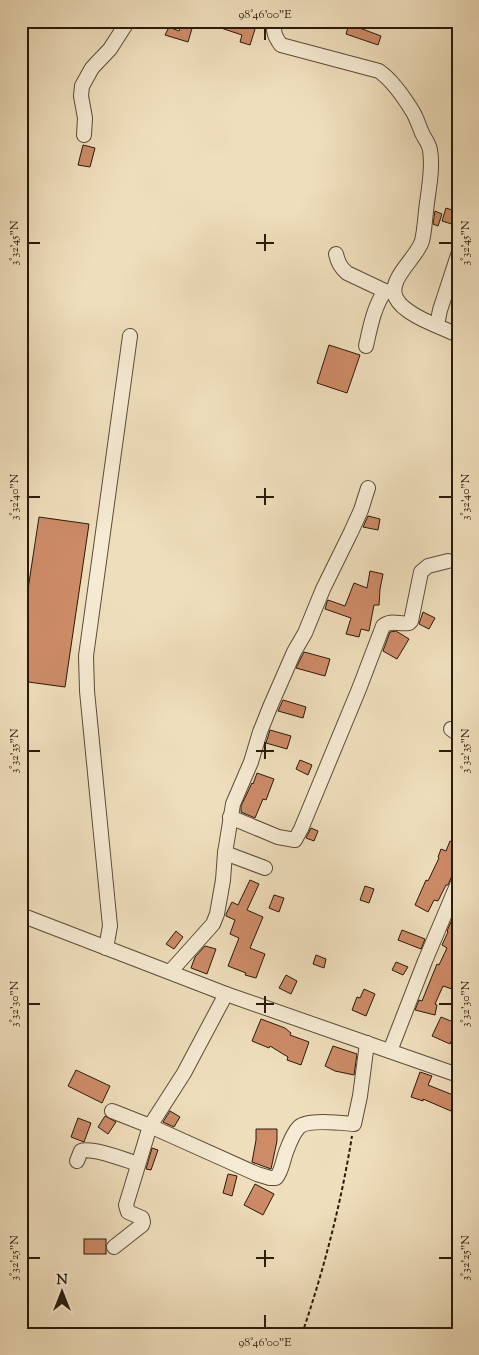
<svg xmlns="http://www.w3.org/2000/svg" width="479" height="1355" viewBox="0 0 479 1355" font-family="'Sorts Mill Goudy',serif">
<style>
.building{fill:#cd8b67;stroke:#291a0a}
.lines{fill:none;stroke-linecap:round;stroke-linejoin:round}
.minor-casing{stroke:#5a4b36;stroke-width:16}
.path{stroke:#291a0a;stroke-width:2;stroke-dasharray:4 2.5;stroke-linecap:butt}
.minor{stroke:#f5ead3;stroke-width:14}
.ticks{fill:none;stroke:#291a0a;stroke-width:2}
.neatline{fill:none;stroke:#291a0a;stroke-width:2}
.ticks-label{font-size:12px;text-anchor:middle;fill:#291a0a}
</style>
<rect width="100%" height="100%" fill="#efdebc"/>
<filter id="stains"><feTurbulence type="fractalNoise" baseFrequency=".004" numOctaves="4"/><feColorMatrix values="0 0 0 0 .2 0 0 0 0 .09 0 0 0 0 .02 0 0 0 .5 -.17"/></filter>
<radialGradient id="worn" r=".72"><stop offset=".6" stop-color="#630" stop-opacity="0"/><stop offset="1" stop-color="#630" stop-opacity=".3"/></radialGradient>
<g class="building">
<polygon points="206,21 239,21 256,26 250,45 240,42 242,35 206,23"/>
<polygon points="182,22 193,25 188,42 165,35 169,27 179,31"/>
<polygon points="349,24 381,36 378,45 346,34"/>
<polygon points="83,145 95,148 90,167 78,165"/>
<polygon points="446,208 458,212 458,226 442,221"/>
<polygon points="435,211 442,214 438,226 433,224"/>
<polygon points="329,345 360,355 347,393 317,383"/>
<polygon points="368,516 380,519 378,530 363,527"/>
<polygon points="39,517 89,524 65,687 21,681 21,635"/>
<polygon points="370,571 383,574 380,589 379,605 374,605 369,631 361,629 359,637 346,634 351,618 325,609 327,602 328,600 345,606 354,583 367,588"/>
<polygon points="423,612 435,618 429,629 419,624"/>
<polygon points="396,631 409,639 397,659 383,651 390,632"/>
<polygon points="304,652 330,659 325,676 296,668"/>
<polygon points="283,700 306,707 303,718 278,711"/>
<polygon points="270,730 291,736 287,749 266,743"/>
<polygon points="300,760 312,765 308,775 296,769"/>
<polygon points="257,773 274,779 266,800 263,799 255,818 241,812 241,806 252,783 253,784"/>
<polygon points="311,828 318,831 314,841 306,838"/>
<polygon points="450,841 458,845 458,874 452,876 448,885 446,885 438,901 434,900 428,912 415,905 426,880 428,881 439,858 438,857 441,849 446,851"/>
<polygon points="250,880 259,884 247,910 263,917 250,948 265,954 256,978 245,975 246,973 228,966 239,938 230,934 235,920 226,916 226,914 232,902 238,905"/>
<polygon points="365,886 374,889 369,903 360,900"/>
<polygon points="274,895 284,898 279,912 269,908"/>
<polygon points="458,906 458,976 452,989 443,986 435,1004 437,1005 435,1015 415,1010 419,1000 422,1001 437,964 439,965 447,948 442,945 448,932 447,931"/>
<polygon points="402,930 425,939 421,949 398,940"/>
<polygon points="176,931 183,937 174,949 166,944"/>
<polygon points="205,946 216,949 207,974 191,968 195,957"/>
<polygon points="316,955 326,959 324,968 313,964"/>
<polygon points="396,962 408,967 403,975 392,970"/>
<polygon points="286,975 297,981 291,994 279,988"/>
<polygon points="364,989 375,994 366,1016 352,1010 357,997 360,998"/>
<polygon points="441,1017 458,1024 458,1040 453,1037 450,1044 432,1036"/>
<polygon points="261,1019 285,1028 291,1033 290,1035 309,1042 301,1065 287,1060 288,1057 270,1046 269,1048 252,1041"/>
<polygon points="333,1046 357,1054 354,1075 335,1071 325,1066"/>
<polygon points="76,1070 110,1086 102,1103 68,1086"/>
<polygon points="420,1072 432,1076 428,1085 458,1097 458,1114 423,1099 423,1101 411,1097"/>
<polygon points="170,1111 180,1117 174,1127 163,1122"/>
<polygon points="105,1116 116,1122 108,1134 98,1127"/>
<polygon points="78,1118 91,1123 84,1142 71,1137"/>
<polygon points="256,1129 277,1129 277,1141 271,1169 252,1162 256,1140"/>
<polygon points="152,1148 158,1150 151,1170 146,1169"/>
<polygon points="228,1174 237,1176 232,1196 223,1193"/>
<polygon points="255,1184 274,1194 263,1215 244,1205"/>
<rect x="84" y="1239" width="22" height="15"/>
</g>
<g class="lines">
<defs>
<g id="minor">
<path d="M274 21C273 32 275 37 281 45L379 71C392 80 405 99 413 112 417 119 419 126 422 133 425 139 429 144 430 150 433 167 429 187 427 203 425 216 425 229 422 241 417 258 387 279 396 298 404 315 441 327 458 335"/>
<polyline points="84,135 85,118 81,96 82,86 92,68 110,49 128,21"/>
<path d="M336 254C338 262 340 267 347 273L385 291 394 293"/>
<polyline points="437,325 440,310 458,255"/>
<path d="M366 346C370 328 374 306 385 291"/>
<polyline points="451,729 458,734"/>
<path d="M230 817 278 837 295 840 301 829 359 689 383 626C391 619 400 625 409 623L411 621 421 572 428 566 448 561"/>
<polyline points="225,853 265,868"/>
<polyline points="21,915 226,994 458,1075"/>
<polyline points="106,948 110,926 87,691 86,656 130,336"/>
<polyline points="170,972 213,924 217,914 223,880 225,853 233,804 251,762 260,732 270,707 294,652 305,633 323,589 351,532 361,510 368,488"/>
<polyline points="390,1051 425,961 458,883"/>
<path d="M112 1111 150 1126 257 1174 270 1178H276C282 1171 283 1160 286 1152 289 1144 293 1133 299 1127 308 1119 342 1123 354 1124L360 1096 367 1043"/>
<path d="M77 1161 81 1151C92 1147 126 1160 138 1164"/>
<polyline points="114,1247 142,1225 143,1222 142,1218 128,1212 126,1205 150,1126 184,1073 226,994"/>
</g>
</defs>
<use href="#minor" class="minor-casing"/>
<path class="path" d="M302 1334C324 1269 341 1204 352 1136"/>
<use href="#minor" class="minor"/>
</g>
<path class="ticks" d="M265 28V40M265 234V251M28 243H40M256 243H274M439 243H452M265 488V505M28 497H40M256 497H274M439 497H452M265 742V759M28 751H40M256 751H274M439 751H452M265 996V1013M28 1004H40M256 1004H274M439 1004H452M265 1250V1267M28 1258H40M256 1258H274M439 1258H452M265 1315V1328"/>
<rect width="479" height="1355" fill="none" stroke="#efdebc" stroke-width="55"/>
<g transform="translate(62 1292)" stroke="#f5ead3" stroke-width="4" paint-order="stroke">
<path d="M0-4L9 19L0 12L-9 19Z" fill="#291a0a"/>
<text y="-8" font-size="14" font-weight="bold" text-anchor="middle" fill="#291a0a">N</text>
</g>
<rect x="28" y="28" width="424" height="1300" class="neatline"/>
<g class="ticks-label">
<text x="265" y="18">98°46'00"E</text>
<text transform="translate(14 243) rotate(-90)" y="4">3°32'45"N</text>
<text transform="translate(465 243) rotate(-90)" y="4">3°32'45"N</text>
<text transform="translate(14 497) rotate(-90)" y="4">3°32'40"N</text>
<text transform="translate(465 497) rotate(-90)" y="4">3°32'40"N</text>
<text transform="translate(14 751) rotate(-90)" y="4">3°32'35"N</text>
<text transform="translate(465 751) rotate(-90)" y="4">3°32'35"N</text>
<text transform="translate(14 1004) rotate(-90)" y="4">3°32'30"N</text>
<text transform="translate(465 1004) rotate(-90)" y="4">3°32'30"N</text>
<text transform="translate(14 1258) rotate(-90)" y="4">3°32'25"N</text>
<text transform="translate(465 1258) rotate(-90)" y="4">3°32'25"N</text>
<text x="265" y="1346">98°46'00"E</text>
</g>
<rect width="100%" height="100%" filter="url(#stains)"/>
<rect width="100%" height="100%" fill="url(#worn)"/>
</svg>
